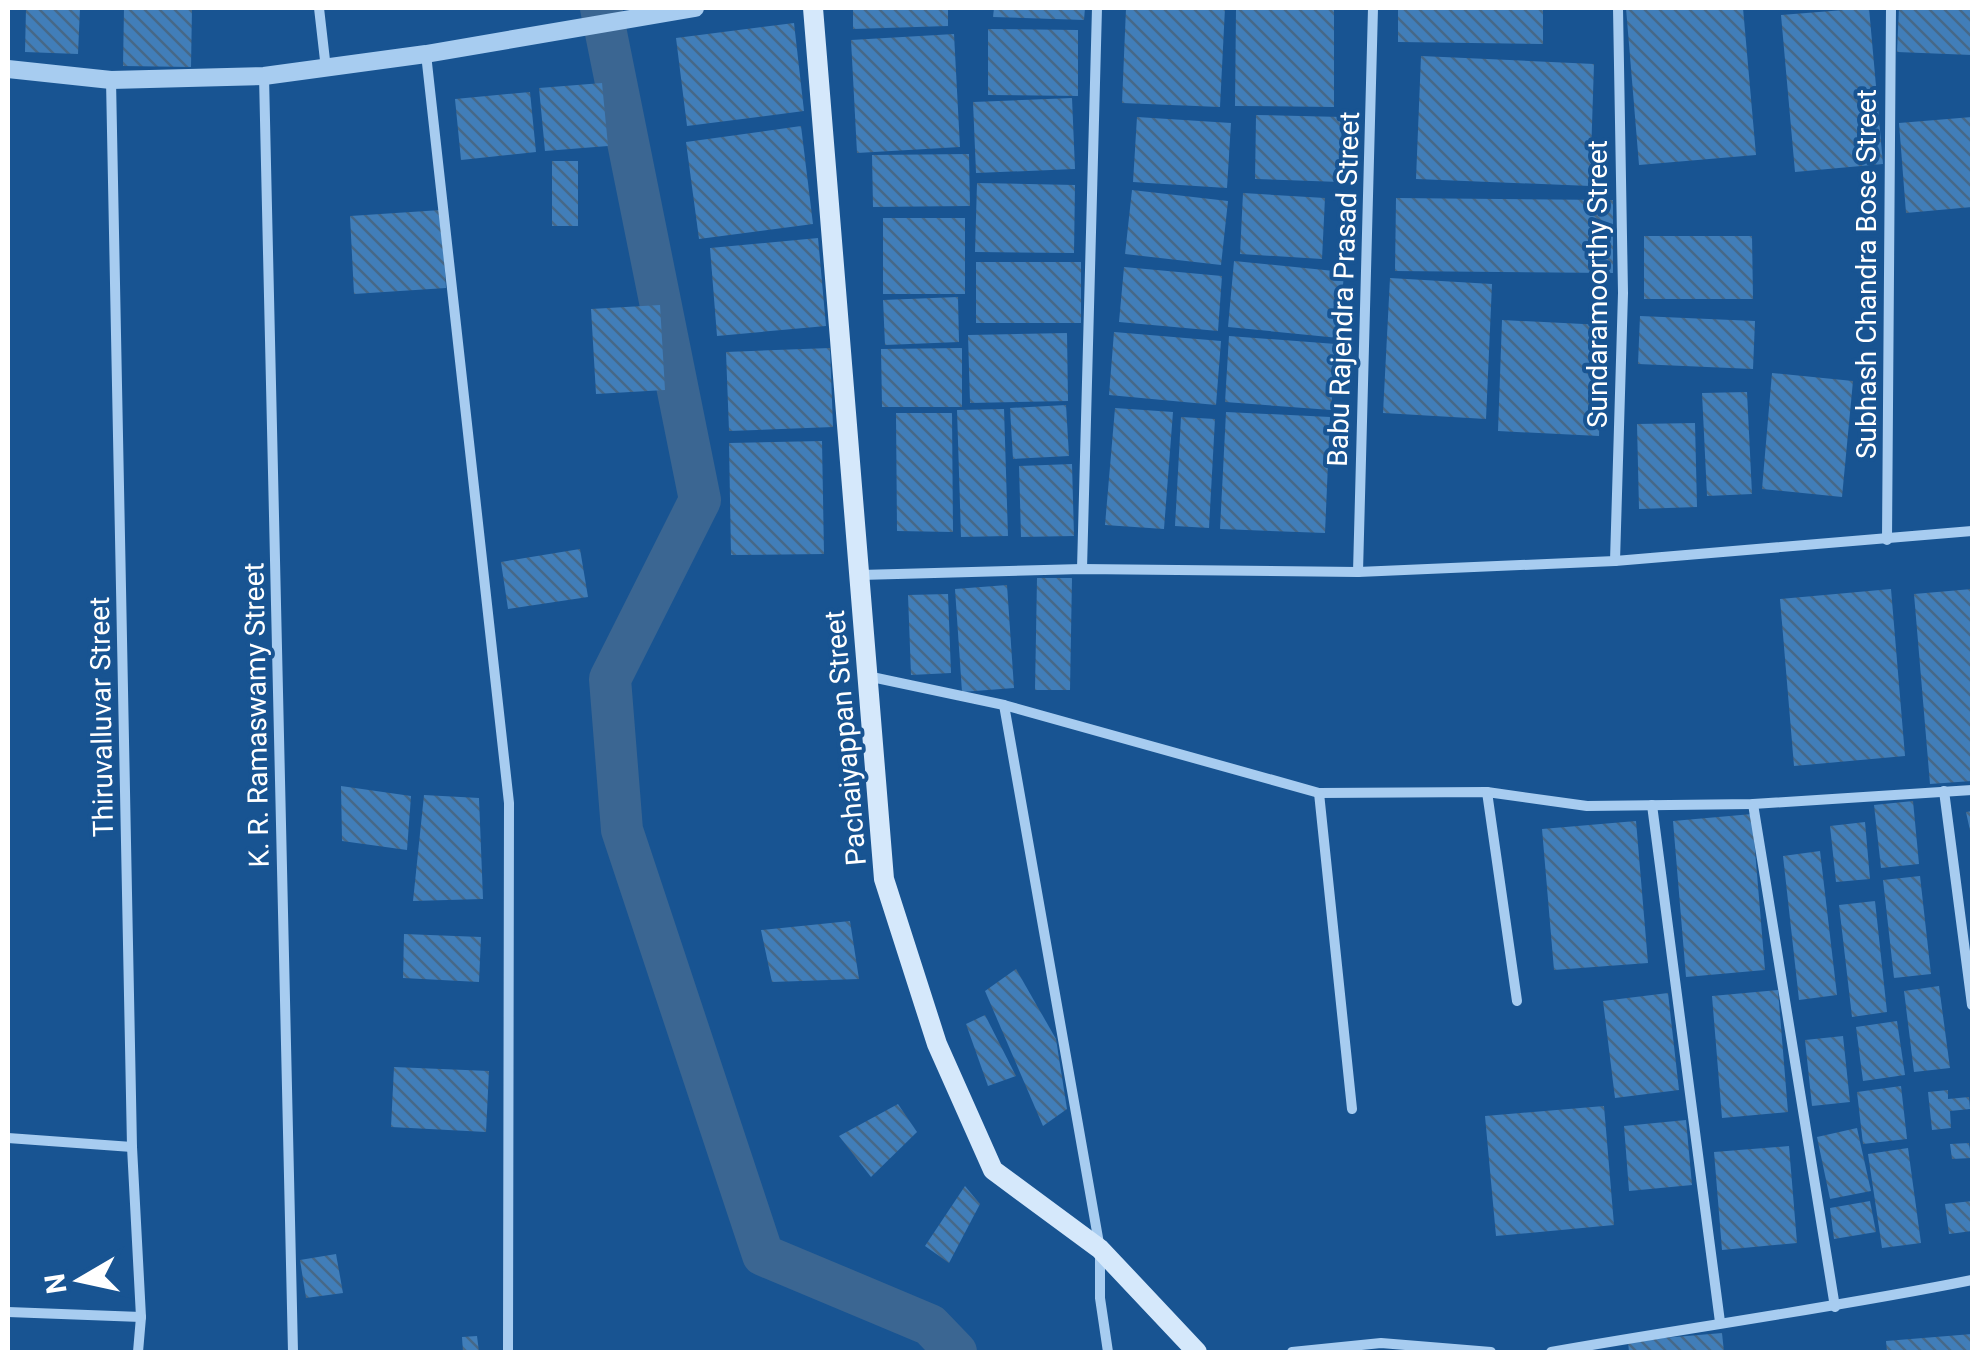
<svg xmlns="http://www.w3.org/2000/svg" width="1980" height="1360" viewBox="0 0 1980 1360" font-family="Roboto,sans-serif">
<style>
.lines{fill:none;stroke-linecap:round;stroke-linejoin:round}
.canal{stroke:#3b6692;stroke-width:42}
.building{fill:url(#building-back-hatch)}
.minor{stroke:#a7ccf0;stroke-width:10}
.tertiary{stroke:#a7ccf0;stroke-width:18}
.secondary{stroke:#d5e8fb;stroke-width:20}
.labels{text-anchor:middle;stroke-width:8;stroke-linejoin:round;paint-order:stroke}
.street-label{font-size:28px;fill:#fff;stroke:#185492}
</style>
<defs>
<pattern id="building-back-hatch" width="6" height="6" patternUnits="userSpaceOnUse" patternTransform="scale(2.5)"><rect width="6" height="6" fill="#417eb9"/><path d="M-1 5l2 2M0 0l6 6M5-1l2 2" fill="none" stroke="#466888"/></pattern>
</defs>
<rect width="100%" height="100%" fill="#185492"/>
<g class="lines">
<polyline class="canal" points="601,8 700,500 610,679 622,830 763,1255 930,1325 956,1352"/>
</g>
<g class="building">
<polygon points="26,8 80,8 78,54 25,52"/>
<polygon points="124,8 192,8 191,67 123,66"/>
<polygon points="853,8 948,8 948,26 853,29"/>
<polygon points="994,8 1085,8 1084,20 993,17"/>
<polygon points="1126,8 1225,8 1220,107 1122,103"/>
<polygon points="1236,8 1334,8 1334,107 1235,106"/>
<polygon points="1398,8 1543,8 1543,44 1398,42"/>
<polygon points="1626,8 1743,8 1756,155 1639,165"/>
<polygon points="1869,8 1883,164 1795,172 1781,15"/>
<polygon points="1899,8 1972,8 1972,55 1897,52"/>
<polygon points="794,23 804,111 687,126 676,38"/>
<polygon points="988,29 1078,30 1078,96 988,95"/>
<polygon points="954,34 960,147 857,153 851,40"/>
<polygon points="1421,56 1594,64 1590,186 1416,179"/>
<polygon points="602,83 608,146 545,151 539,88"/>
<polygon points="530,92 536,152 461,160 455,99"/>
<polygon points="1072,98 1075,169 976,173 973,102"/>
<polygon points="1256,115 1342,117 1340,182 1255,179"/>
<polygon points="1137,117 1231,123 1227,188 1133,182"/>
<polygon points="1972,117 1972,207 1906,213 1899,123"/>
<polygon points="801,126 813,224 699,239 686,142"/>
<polygon points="969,154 970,206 873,207 872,155"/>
<rect x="552" y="161" width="26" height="65"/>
<polygon points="977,183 1075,185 1074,253 975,252"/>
<polygon points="1132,190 1228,201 1221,265 1125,254"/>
<polygon points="1243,193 1325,198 1322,259 1240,254"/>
<polygon points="1396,198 1613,200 1613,273 1395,271"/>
<polygon points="441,210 446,288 354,294 350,216"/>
<rect x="883" y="218" width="82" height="76"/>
<polygon points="1644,236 1752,236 1753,299 1644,299"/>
<polygon points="818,238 826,326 717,336 710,248"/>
<polygon points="1234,261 1344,272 1339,338 1228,327"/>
<rect x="976" y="262" width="105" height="61"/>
<polygon points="1124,267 1222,276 1218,331 1119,322"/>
<polygon points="1390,278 1492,284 1486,419 1383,413"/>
<polygon points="958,297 959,342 885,345 883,300"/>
<polygon points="660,305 665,390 596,394 591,309"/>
<polygon points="1640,316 1755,321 1753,369 1638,364"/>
<polygon points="1502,320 1603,325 1599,436 1498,431"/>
<polygon points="1114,332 1221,341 1216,405 1109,395"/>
<polygon points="1067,333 1068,401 970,403 968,335"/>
<polygon points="1229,336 1336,344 1331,410 1225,402"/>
<polygon points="830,348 833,427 729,431 726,352"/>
<polygon points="962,348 962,407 882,407 881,349"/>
<polygon points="1772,373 1853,381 1842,497 1762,489"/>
<polygon points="1747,392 1752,494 1707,496 1702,393"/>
<polygon points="1066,405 1069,456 1013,459 1010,408"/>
<polygon points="1115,408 1173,412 1164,529 1105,525"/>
<polygon points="1004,409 1008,536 961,537 957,410"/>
<polygon points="1226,412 1330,417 1325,533 1220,529"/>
<polygon points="896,413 952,413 953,532 897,531"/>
<polygon points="1181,417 1215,419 1209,528 1175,526"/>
<polygon points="1695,423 1697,507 1639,509 1637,424"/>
<polygon points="822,441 824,554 731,555 729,443"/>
<polygon points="1072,464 1074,536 1021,537 1019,466"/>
<polygon points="580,549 588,597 508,609 501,562"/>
<polygon points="1037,578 1072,578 1070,690 1035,690"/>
<polygon points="1007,585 1014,688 962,692 955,589"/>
<polygon points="1891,589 1905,756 1794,766 1780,599"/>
<polygon points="1972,589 1972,781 1930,784 1914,594"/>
<polygon points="948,594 951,673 911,675 908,595"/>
<polygon points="341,786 411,796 407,850 342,841"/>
<polygon points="424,795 479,798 483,899 413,901"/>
<polygon points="1913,801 1919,864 1881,868 1874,805"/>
<polygon points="1972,811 1972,835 1971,835 1966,812"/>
<polygon points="1752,814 1765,970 1686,977 1673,821"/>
<polygon points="1636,821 1648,963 1554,970 1542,829"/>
<polygon points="1865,822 1870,879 1836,882 1830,826"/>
<polygon points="1820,851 1837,995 1799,1000 1783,856"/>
<polygon points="1920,876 1931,974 1894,978 1883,880"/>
<polygon points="1875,901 1887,1012 1852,1017 1839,905"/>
<polygon points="850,921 859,979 772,982 761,930"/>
<polygon points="404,934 481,937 479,982 403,978"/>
<polygon points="1016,969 1056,1039 1067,1109 1043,1126 985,991"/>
<polygon points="1939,986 1950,1068 1914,1072 1904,991"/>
<polygon points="1778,990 1788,1112 1722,1118 1712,996"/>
<polygon points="1668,993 1679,1090 1615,1098 1603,1001"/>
<polygon points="985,1015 1016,1076 988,1086 966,1024"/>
<polygon points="1897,1021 1905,1075 1863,1081 1856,1027"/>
<polygon points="1843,1036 1850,1102 1812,1106 1805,1040"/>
<polygon points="394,1067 489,1071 486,1132 391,1127"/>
<polygon points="1901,1086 1907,1139 1863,1144 1857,1092"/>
<polygon points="1948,1090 1948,1099 1969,1097 1970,1109 1950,1111 1951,1128 1932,1130 1928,1092"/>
<polygon points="898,1104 917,1132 871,1177 839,1136"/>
<polygon points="1604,1106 1614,1225 1496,1236 1485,1116"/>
<polygon points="1686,1120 1692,1185 1629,1191 1624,1126"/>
<polygon points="1857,1128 1871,1191 1830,1199 1817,1137"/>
<polygon points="1969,1143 1971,1158 1952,1159 1950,1144"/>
<polygon points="1789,1146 1797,1243 1722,1250 1714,1152"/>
<polygon points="1908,1148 1921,1243 1882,1248 1868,1154"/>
<polygon points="965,1186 980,1204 949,1263 925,1246"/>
<polygon points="1870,1201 1876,1232 1834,1239 1830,1208"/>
<polygon points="1972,1201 1972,1231 1949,1234 1945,1204"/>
<polygon points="336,1254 343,1293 306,1298 300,1260"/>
<polygon points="1722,1333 1724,1352 1629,1352 1628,1341"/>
<polygon points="1972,1334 1972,1352 1887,1352 1886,1341"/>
<polygon points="477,1336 479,1352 463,1352 462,1337"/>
</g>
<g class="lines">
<g class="minor">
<polyline points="319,8 326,69"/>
<polyline points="426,54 509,803 508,1352"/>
<polyline points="264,76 293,1352"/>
<polyline points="111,80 132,1147 141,1317 138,1352"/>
<polyline points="1887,540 1891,8"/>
<polyline points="1615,561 1623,293 1618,8"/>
<polyline points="1082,569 1097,8"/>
<polyline points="1358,572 1373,8"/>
<polyline points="860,575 1082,569 1358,572 1615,561 1972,531"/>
<polyline points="867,676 1004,705 1319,793 1487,792 1587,806 1753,804 1972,790"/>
<polyline points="1004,705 1100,1249 1100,1298 1108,1352"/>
<polyline points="1944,791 1972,1005"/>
<polyline points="1487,792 1517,1001"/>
<polyline points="1319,793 1352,1109"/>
<polyline points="1753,804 1835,1307"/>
<polyline points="1652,805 1720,1322"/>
<polyline points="8,1138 132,1147"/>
<polyline points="8,1312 141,1317"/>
<polyline points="1292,1352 1381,1343 1491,1352"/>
<path d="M1551 1352C1692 1327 1833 1308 1972 1280"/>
</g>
<polyline class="tertiary" points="8,69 111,80 264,76 426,54 695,8"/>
<polyline class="secondary" points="813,8 884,879 937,1044 993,1170 1100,1249 1197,1352"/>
</g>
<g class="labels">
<g class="street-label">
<text transform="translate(1866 274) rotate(-90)" y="10">Subhash Chandra Bose Street</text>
<text transform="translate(1597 284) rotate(-90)" y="10">Sundaramoorthy Street</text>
<text transform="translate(1343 289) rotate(-88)" y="10">Babu Rajendra Prasad Street</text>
<text transform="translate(256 715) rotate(-91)" y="10">K. R. Ramaswamy Street</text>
<text transform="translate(101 717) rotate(-91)" y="10">Thiruvalluvar Street</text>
<text transform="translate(845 738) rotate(-95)" y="10">Pachaiyappan Street</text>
</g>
</g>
<rect width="1980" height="1360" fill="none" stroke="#ffffff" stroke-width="20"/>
<g transform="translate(80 1280) rotate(261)" stroke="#185492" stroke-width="8" paint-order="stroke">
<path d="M0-8L18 38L0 25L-18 38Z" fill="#ffffff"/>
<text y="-15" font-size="28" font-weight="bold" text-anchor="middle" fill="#ffffff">N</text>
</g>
</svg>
